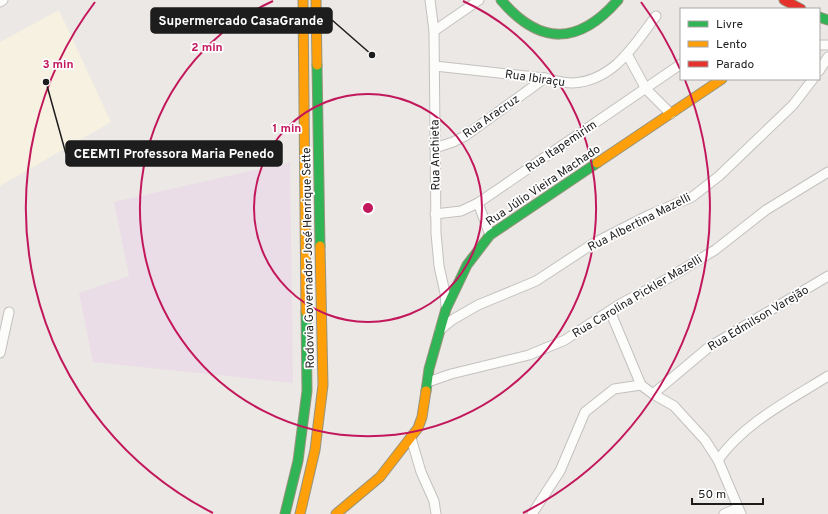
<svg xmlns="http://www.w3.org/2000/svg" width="828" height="514" viewBox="0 0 828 514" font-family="Overpass,sans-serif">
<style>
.industrial{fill:#eadde7}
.education{fill:#f6f1e0}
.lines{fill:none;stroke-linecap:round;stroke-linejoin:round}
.street-casing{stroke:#c3c1c0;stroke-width:11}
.fast-casing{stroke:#97937c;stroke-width:11}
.slow-casing{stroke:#97937c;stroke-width:11}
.jam-casing{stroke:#97937c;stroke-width:11}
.street{stroke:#fcfcfb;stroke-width:9}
.fast{stroke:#30b455;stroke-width:9}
.slow{stroke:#ff9f0a;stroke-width:9}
.jam{stroke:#e5322d;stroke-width:9}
.ring{fill:none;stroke:#c2185b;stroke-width:2}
.labels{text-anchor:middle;stroke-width:3.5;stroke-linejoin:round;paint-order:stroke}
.street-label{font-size:12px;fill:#1d1d1d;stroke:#fff}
.centre{fill:#c2185b;stroke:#fff;stroke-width:2}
.ring-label{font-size:12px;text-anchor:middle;font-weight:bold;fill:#c2185b;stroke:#fff;stroke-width:3.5;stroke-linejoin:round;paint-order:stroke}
.leader{fill:none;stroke:#1d1d1d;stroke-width:1.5}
.callout-dot{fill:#1d1d1d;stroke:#fff;stroke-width:1.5}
.callout{fill:#1d1d1d;stroke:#1d1d1d;stroke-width:1.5}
.callout-label{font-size:13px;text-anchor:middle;font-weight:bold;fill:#fff}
</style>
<rect width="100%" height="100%" fill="#ece8e5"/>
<polygon class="industrial" points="290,162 293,383 93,362 79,293 129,276 114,202"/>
<polygon class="education" points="59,10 111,122 0,186 0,42"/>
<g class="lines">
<defs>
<g id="street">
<polyline points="430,0 434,31 436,233 439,266 445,293 446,306"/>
<polyline points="0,2 3,0"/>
<polyline points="434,31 479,0"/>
<polyline points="819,45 828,45"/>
<polyline points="627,54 646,89 671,114"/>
<path d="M435 66 545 78C554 80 563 83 572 83 614 81 634 45 656 16"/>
<polyline points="819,71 828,57"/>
<polyline points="435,148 453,142 465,136 545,78"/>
<polyline points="478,203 490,235"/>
<polyline points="435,214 461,211 478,203 681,64"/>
<polyline points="610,311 641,385 653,394 674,406 705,440 718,460 741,514"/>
<polyline points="440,330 452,320 478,305 536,281 594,243 649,215 692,197 719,176 793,105 813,79"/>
<polyline points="0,353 9,312"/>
<polyline points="428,382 451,374 529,355 565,340 620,304 660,283 715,250 766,210 828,172"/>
<polyline points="653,394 709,347 828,276"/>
<polyline points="411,438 421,472 434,501 436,514"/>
<path d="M718 460C745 422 790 400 828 376"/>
<polyline points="532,514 560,471 585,412 614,389 641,385"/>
<polyline points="724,514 738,508"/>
</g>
<g id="fast">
<path d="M501 0C540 46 579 45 618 0"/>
<polyline points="819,17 828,20"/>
<polyline points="317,65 320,246"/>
<polyline points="426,391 429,369 446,309 467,265 490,235 597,163"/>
<polyline points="285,514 298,461 307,391 306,312"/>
</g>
<g id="slow">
<polyline points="303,0 306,312"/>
<polyline points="316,0 317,65"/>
<polyline points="597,163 722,79"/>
<polyline points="300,514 315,450 323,385 320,246"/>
<polyline points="336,514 380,477 418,428 422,417 426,391"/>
</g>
<polyline id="jam" points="784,0 801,9"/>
</defs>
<use href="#street" class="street-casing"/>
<use href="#fast" class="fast-casing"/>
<use href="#slow" class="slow-casing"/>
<use href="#jam" class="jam-casing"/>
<use href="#street" class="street"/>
<use href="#fast" class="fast"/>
<use href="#slow" class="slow"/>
<use href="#jam" class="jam"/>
</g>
<g class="ring">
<circle cx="368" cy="208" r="114"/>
<path d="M463 1A228 228 0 1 1 273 1"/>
<path d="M213 513A342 342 0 0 1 95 2M641 2A342 342 0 0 1 680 69M685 80A342 342 0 0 1 523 513"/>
</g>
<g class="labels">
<g class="street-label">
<text transform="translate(535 78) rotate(8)" y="4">Rua Ibiraçu</text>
<text transform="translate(491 116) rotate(-35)" y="4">Rua Aracruz</text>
<text transform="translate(561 146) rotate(-34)" y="4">Rua Itapemirim</text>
<text transform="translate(435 155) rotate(-91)" y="4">Rua Anchieta</text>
<text transform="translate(543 185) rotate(-34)" y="4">Rua Júlio Vieira Machado</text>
<text transform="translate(639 222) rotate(-27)" y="4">Rua Albertina Mazelli</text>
<text transform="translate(308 258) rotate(-91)" y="4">Rodovia Governador José Henrique Sette</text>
<text transform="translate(637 296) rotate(-31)" y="4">Rua Carolina Pickler Mazelli</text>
<text transform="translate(758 318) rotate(-31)" y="4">Rua Edmilson Varejão</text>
</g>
</g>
<circle cx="368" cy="208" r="6" class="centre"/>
<g class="ring-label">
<text x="207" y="51">2 min</text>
<text x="58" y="68">3 min</text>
<text x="287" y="132">1 min</text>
</g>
<path class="leader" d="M372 55L332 20M46 82L66 154"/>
<g class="callout-dot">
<circle cx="372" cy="55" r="4"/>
<circle cx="46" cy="82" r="4"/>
</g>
<g class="callout">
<rect x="151" y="8" width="181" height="25" rx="4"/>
<rect x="66" y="141" width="216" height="25" rx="4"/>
</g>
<g class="callout-label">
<text x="241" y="25">Supermercado CasaGrande</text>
<text x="174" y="158">CEEMTI Professora Maria Penedo</text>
</g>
<rect x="680" y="8" width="140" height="72" fill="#ffffff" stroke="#a5a5a5"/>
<rect x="688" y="21" width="20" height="6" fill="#30b455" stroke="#a5a5a5"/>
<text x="716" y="28" font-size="12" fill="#1d1d1d">Livre</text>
<rect x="688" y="41" width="20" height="6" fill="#ff9f0a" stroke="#a5a5a5"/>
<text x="716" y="48" font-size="12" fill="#1d1d1d">Lento</text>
<rect x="688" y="61" width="20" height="6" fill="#e5322d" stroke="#a5a5a5"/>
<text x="716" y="68" font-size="12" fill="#1d1d1d">Parado</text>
<path d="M692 498v6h71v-6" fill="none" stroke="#1d1d1d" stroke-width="2"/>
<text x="698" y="498" font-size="12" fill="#1d1d1d" stroke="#ffffff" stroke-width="3" paint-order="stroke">50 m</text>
</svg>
